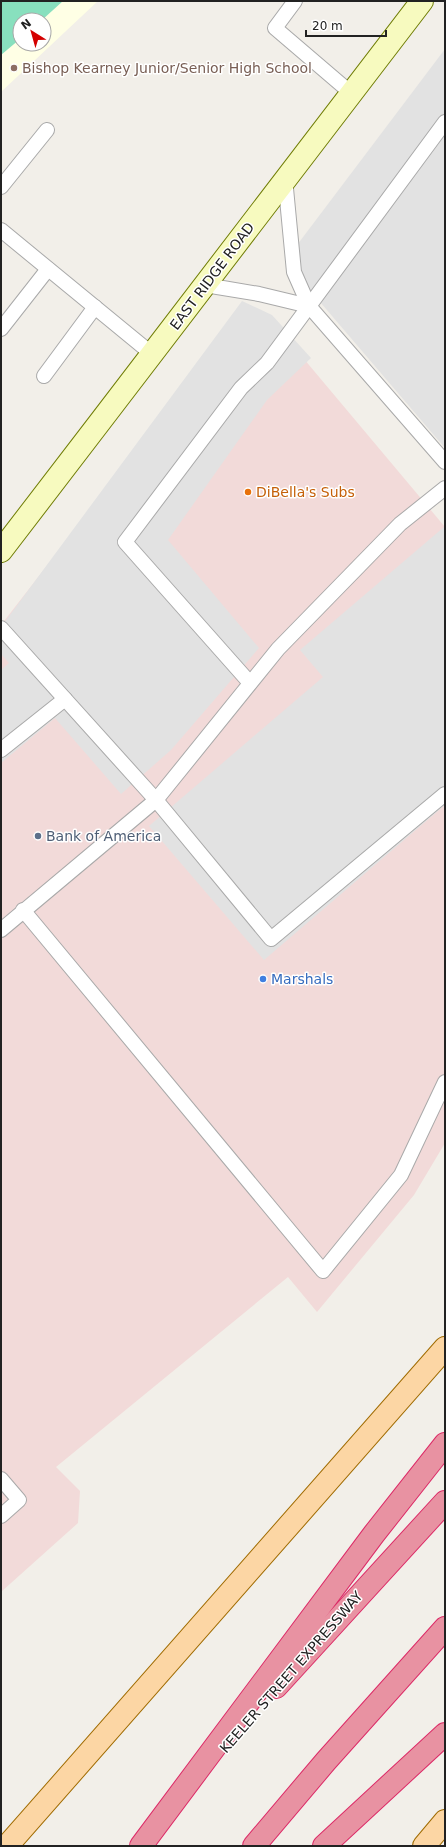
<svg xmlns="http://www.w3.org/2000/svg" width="446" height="1847" viewBox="0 0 446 1847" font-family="'DejaVu Sans',sans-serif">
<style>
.commercial{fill:#f2dad9}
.education{fill:#ffffe5;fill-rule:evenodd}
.pitch{fill:#88e0be}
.parking{fill:#e2e2e2}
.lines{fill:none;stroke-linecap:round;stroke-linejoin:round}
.service-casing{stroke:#a9a9a9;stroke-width:16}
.secondary-casing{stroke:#707d05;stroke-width:24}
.primary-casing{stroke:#a06b00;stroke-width:24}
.motorway-casing{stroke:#dc2a67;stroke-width:24}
.service{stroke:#fff;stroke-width:14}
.secondary{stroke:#f7fabf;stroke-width:22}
.primary{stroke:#fcd6a4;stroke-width:22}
.motorway{stroke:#e892a2;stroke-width:22}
.education-dot{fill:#8d6e63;stroke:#fff;stroke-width:1.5}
.food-dot{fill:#e8710a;stroke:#fff;stroke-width:1.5}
.service-dot{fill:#5c6f8a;stroke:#fff;stroke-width:1.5}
.shop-dot{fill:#3f7fe0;stroke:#fff;stroke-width:1.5}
.labels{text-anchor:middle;stroke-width:3;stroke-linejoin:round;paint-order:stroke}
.education-label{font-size:14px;fill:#785e54;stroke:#fff;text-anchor:start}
.street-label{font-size:14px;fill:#222;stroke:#fff}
.food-label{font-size:14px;fill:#c56008;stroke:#fff;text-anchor:start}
.service-label{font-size:14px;fill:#4e5e75;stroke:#fff;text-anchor:start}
.shop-label{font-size:14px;fill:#366cbe;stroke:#fff;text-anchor:start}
</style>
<rect width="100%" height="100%" fill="#f2efe9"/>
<polygon class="commercial" points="248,307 283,334 445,527 445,1143 414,1195 317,1312 288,1277 56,1467 80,1491 78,1523 1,1592 1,625"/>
<path class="education" d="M1 1H98L1 92ZM20 20H44V44H20Z"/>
<polygon class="pitch" points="1,1 63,1 42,20 20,20 20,39 1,55"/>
<g class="parking">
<polygon points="445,49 445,448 285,261"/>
<polygon points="242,301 272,315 311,358 267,400 168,540 259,648 171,750 121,794 55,718 1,763 1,670 9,663 1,654 1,627"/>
<polygon points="444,527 445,529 445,805 264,960 149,826 323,677 300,650"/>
</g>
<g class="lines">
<defs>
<g id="service">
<polyline points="295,1 275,28 351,93"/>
<polyline points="285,178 294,272 309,306 445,462"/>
<polyline points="1,187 47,130"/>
<polyline points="1,230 152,354"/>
<polyline points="205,285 259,294 309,306"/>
<polyline points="1,329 48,269"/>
<polyline points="44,376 95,307"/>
<polyline points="1,628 156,800 271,939 445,794"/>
<polyline points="250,683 125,542 241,388 267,363 445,122"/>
<polyline points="1,750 65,699"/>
<polyline points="23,910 323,1271 401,1175 445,1082"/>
<polyline points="1,930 156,800 278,649 400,524 445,488"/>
<polyline points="1,1479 19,1500 1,1516"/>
</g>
<path id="secondary" d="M1 551C142 368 281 183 422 1"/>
<g id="primary">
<polyline points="7,1846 445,1348"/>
<polyline points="424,1846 445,1821"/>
</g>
<g id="motorway">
<polyline points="276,1687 445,1502"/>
<polyline points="141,1846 374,1534 445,1444"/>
<polyline points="254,1846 326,1761 445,1628"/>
<polyline points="324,1846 445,1734"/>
</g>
</defs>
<use href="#service" class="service-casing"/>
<use href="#secondary" class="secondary-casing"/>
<use href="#primary" class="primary-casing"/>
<use href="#motorway" class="motorway-casing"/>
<use href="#service" class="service"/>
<use href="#secondary" class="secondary"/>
<use href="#primary" class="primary"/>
<use href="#motorway" class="motorway"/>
</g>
<circle class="education-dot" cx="14" cy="68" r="4"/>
<circle class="food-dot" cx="248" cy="492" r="4"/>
<circle class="service-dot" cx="38" cy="836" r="4"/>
<circle class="shop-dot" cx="263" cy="979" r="4"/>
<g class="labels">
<g class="education-label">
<text x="22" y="73">Bishop Kearney Junior/Senior High School</text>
</g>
<g class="street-label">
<text transform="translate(212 276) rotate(-53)" y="5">EAST RIDGE ROAD</text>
<text transform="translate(291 1672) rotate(-49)" y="5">KEELER STREET EXPRESSWAY</text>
</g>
<g class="food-label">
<text x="256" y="497">DiBella's Subs</text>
</g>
<g class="service-label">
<text x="46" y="841">Bank of America</text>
</g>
<g class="shop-label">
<text x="271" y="984">Marshals</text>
</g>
</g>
<rect width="446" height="1847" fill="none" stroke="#222222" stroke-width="4"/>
<g transform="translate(32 32) rotate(323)"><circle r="19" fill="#ffffff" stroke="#a7a7a7"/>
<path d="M0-3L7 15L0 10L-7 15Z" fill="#d40000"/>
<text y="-6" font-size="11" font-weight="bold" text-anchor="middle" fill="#222222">N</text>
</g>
<path d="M306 30v6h80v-6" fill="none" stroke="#222222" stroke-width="2"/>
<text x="312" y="30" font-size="12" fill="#222222" stroke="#ffffff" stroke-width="3" paint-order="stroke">20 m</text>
</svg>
